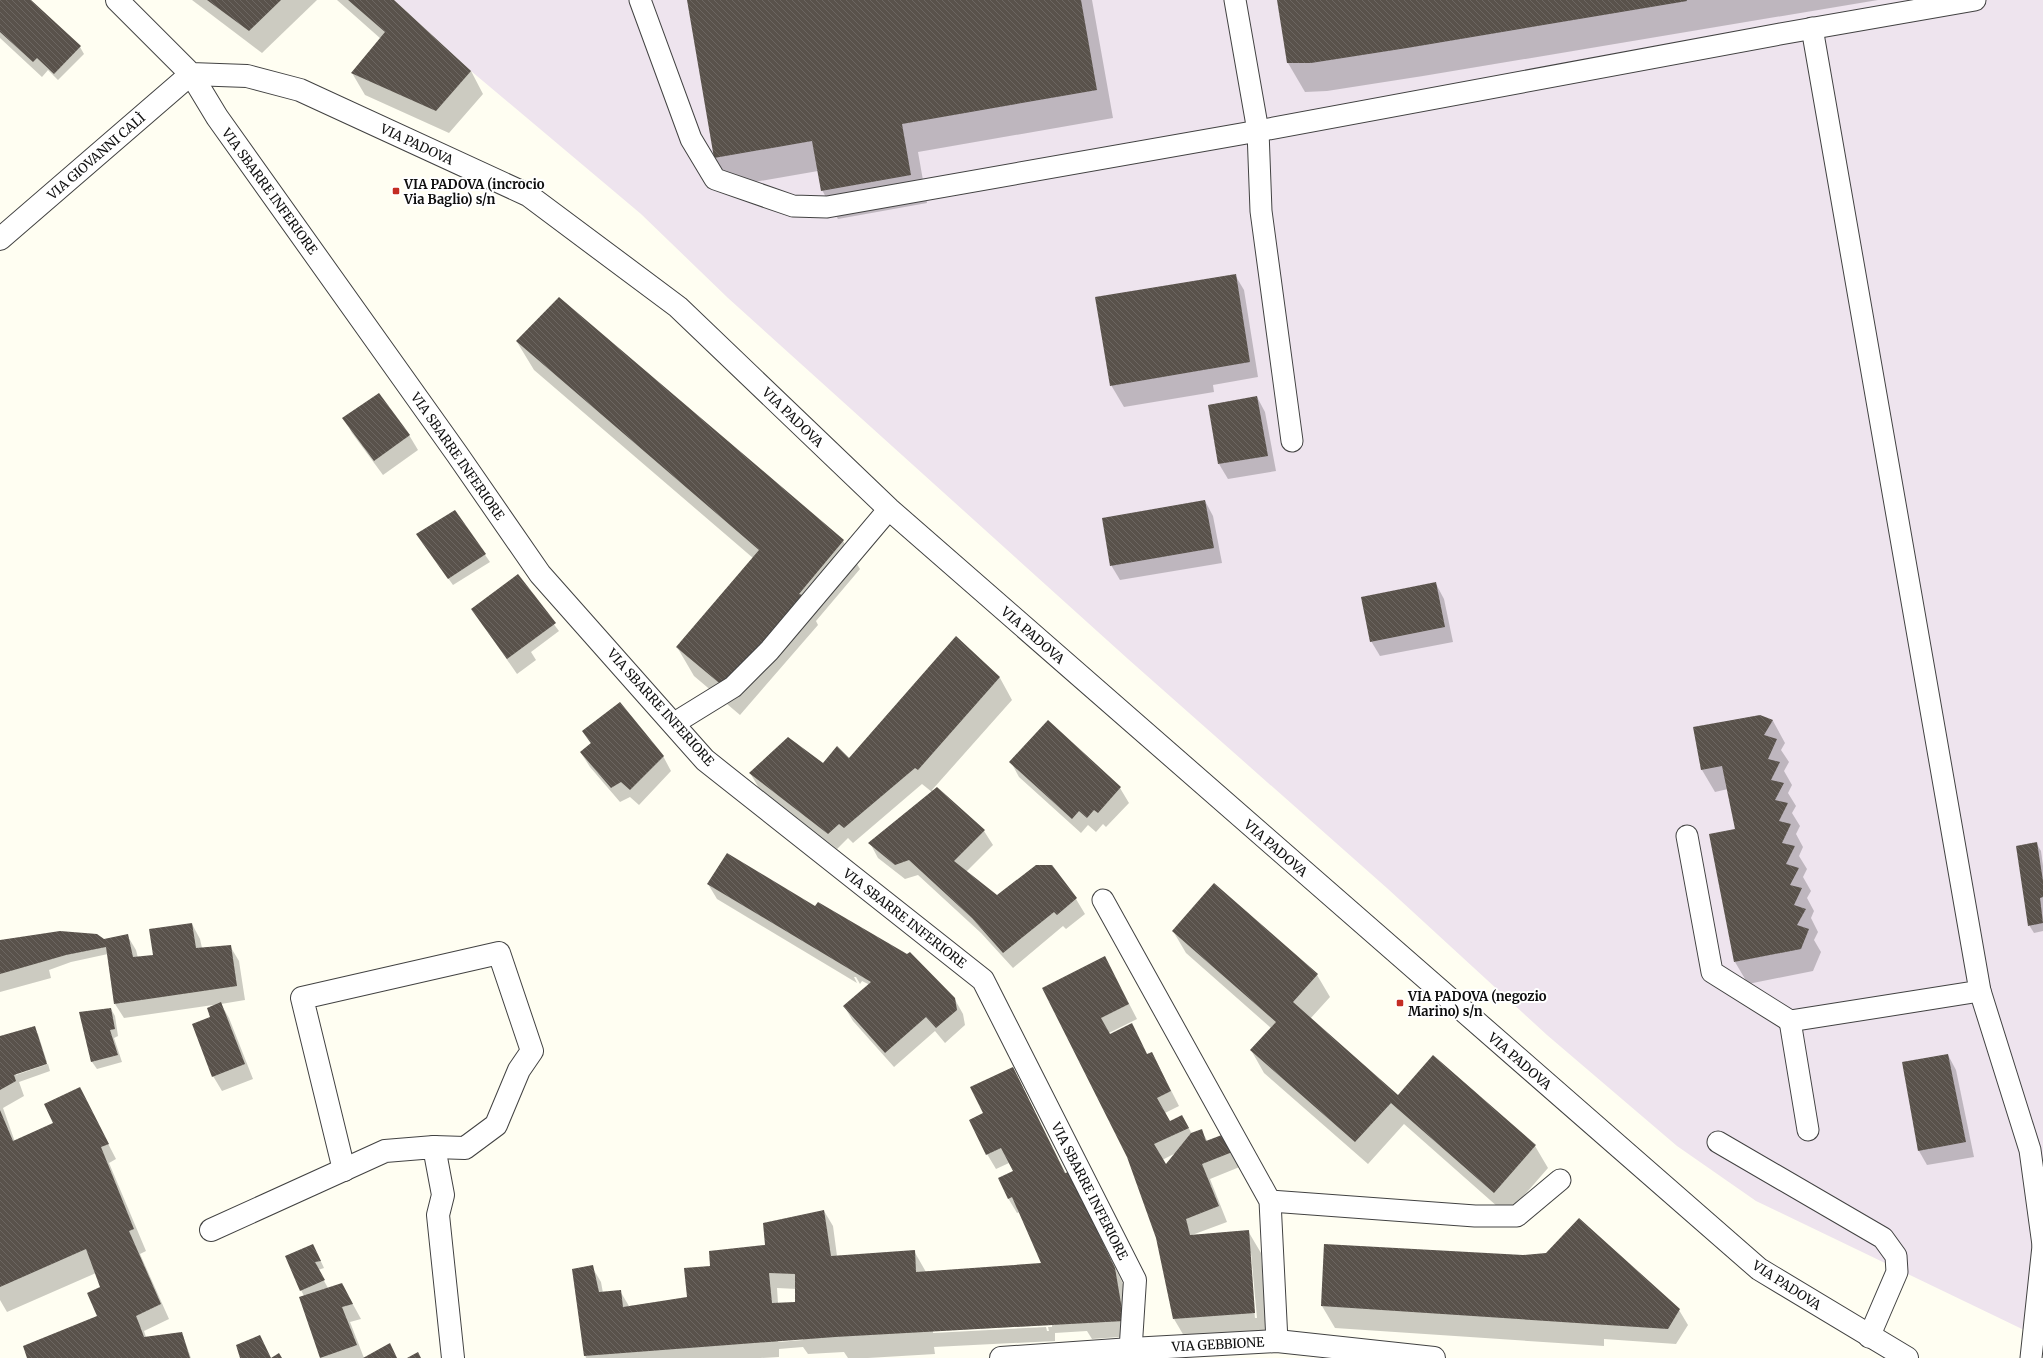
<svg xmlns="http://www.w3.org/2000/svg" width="2043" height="1358" viewBox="0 0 2043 1358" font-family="Merriweather,serif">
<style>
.industrial{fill:#eee4ee}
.shadow{fill:#0003;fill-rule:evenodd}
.building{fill:url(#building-back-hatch);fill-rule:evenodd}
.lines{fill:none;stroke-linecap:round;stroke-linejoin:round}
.service-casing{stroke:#424242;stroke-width:23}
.minor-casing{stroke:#424242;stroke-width:24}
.tertiary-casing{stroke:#424242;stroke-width:24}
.service{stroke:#fff;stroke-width:21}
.minor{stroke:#fff;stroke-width:22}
.tertiary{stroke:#fff;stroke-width:22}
.poi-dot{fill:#c42d23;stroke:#fff;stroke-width:1.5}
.labels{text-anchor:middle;stroke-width:4;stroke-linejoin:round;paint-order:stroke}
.street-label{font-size:13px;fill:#0f0f0f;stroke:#fff}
.poi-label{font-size:13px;font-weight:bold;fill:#0f0f0f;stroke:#fff;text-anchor:start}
</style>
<defs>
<pattern id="building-back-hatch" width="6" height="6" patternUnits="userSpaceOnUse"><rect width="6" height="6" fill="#59524b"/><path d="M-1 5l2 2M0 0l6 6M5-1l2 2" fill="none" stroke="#6c6661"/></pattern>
</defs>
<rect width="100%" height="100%" fill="#fffef2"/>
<polygon class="industrial" points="394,0 2043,0 2043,1339 1756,1201 1677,1146 1547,1035 1388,889 1128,659 728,298 641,214 471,71"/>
<g class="shadow">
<polygon points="0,0 30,0 80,47 84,54 58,80 48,70 42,77 0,38"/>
<polygon points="192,0 317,0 262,53"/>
<polygon points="337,0 392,0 471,71 483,94 449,133 365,95 352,73 381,39"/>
<polygon points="688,0 1092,0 1113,118 918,152 927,203 838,219 822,190 818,171 731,186 715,157"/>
<polygon points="1278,0 1878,0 1423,76 1327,91 1305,92 1288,63"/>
<polygon points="1235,275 1244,290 1258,377 1213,385 1214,392 1124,407 1111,385"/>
<polygon points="559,298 843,541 860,569 816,621 818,625 740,715 694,676 677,647 753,558 534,370 517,342"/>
<polygon points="1257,397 1265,412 1276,471 1228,479 1219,464 1209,405"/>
<polygon points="344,418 409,435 418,450 383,475 352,433"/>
<polygon points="1205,501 1213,516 1222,563 1120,580 1111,565"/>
<polygon points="455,511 490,562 453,585 417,535"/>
<polygon points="517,576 559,631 531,652 536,660 517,674 472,609"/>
<polygon points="1436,584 1444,599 1453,642 1380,656 1371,641"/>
<polygon points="956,638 1000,678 1012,700 932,790 984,831 993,845 966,872 997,897 1051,866 1076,899 1085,914 1066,929 1063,926 1013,968 981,933 918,875 905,879 878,858 870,843 932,792 922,784 853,843 848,838 837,849 759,788 750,773 850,759"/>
<polygon points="1760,716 1773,721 1785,743 1781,750 1789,762 1784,771 1792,785 1788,793 1796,806 1792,813 1800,826 1796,834 1803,847 1799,856 1807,869 1803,877 1811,891 1807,898 1814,911 1811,918 1818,932 1814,940 1821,952 1813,971 1748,984 1735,962 1710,835 1736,830 1728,789 1715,792 1702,770 1694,728"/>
<polygon points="1048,721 1120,788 1129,803 1106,827 1103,824 1096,832 1088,825 1081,833 1019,777 1011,762"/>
<polygon points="583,732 663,756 671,771 639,805 630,797 620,802 590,767 581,753 591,744"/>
<polygon points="2036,843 2041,851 2043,866 2043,931 2034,933 2029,925"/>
<polygon points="708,884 954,998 963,1014 965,1025 945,1043 935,1031 894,1067 853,1021 844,1006 870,985 862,981 860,984 856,977 854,977 857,983 717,899"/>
<polygon points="192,924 200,939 202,948 230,946 239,961 245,1000 221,1004 229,1018 253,1079 222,1091 213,1076 213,1005 124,1018 115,1004 108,954 71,962 49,970 51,978 0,992 0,941 103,940 127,935 136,950 138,958 154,956"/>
<polygon points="1173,931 1317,975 1330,997 1310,1019 1398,1096 1433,1057 1535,1146 1548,1168 1507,1215 1404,1124 1368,1164 1264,1073 1251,1050 1271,1028 1186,953"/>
<path d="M1105 957 1137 1019 1109 1033 1110 1035 1147 1055 1152 1053 1179 1106 1165 1113 1170 1122 1182 1116 1192 1134 1201 1130 1208 1142 1227 1134 1242 1166 1210 1179 1227 1222 1192 1235 1248 1231 1261 1253 1267 1335 1187 1341 1174 1319 1157 1238 1128 1157 1084 1068ZM1176 1153 1165 1166 1162 1160ZM1249 1253H1251L1257 1318H1255Z"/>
<polygon points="111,1009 115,1016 118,1036 114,1038 122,1062 97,1069 92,1062"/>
<polygon points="34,1027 38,1034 47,1062 16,1073 16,1075 48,1064 50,1071 19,1082 24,1096 3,1108 15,1142 55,1123 80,1089 116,1159 109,1163 146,1251 140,1254 169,1319 144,1331 146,1337 182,1333 191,1358 28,1358 98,1317 101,1288 96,1273 7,1312 0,1300 0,1037"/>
<polygon points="1948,1055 1956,1070 1974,1157 1927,1165 1919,1151"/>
<path d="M1013 1068 1066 1174 1077 1188 1123 1284 1132 1336 1092 1339 1087 1331 1055 1333V1341L934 1347 935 1354 868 1358H848L844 1352 808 1354 803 1347 779 1349V1357L760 1358H586L585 1355 592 1267 601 1282 603 1293 620 1291 629 1306 688 1298 711 1267 766 1246 824 1211 833 1226 837 1256 914 1251 926 1272 1043 1264 1020 1212 1017 1213 1008 1198 1014 1172 1009 1163 996 1169 987 1154 984 1114ZM777 1288 797 1289 798 1308 778 1303ZM1052 1325V1327H1048L1049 1331H1047L1046 1327 933 1333V1331ZM803 1338V1340L778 1342V1340Z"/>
<polygon points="317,1253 324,1268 318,1270 328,1288 350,1299 361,1319 350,1322 364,1358 321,1358 301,1297 304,1296 301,1290"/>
<polygon points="1322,1306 1679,1310 1688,1325 1676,1344 1604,1339 1604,1346 1335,1328"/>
</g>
<g class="building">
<polygon points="0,0 31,0 81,46 54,74 37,58 33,62 0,32"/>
<polygon points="207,0 281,0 249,31"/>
<polygon points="348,0 394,0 471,71 436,111 351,73 385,32"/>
<polygon points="687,0 1081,0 1097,90 902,124 911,175 821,191 812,141 714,158"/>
<polygon points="1277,0 1687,0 1687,1 1407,48 1311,63 1287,63"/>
<polygon points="1236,274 1250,362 1110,386 1095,297"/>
<polygon points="559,297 844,540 799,594 802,595 724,687 676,647 759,550 516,341"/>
<polygon points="379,393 410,435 374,461 342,418"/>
<polygon points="1257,396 1268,456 1218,464 1208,405"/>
<polygon points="1205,500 1214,548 1110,566 1102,518"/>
<polygon points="455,510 486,554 448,579 416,534"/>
<polygon points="518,574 556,623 507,659 471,609"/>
<polygon points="1436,582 1445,627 1370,642 1361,597"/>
<polygon points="956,636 1000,677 918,770 915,768 844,828 839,824 828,834 749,773 788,737 823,763 837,746 849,758"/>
<polygon points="620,702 664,756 630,790 621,782 611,788 580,752 591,743 582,731"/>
<polygon points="1760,715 1773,720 1764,735 1777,739 1768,759 1780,762 1771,780 1784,783 1775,800 1788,803 1779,821 1791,824 1782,843 1795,846 1786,864 1799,868 1790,885 1802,888 1794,905 1806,909 1797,925 1809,929 1801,949 1734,962 1709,834 1735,829 1722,766 1701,770 1693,727"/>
<polygon points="1048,720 1121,787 1098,813 1094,810 1087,818 1079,811 1072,819 1009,762"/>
<polygon points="937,787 985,830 954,861 997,895 1036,865 1052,865 1077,898 1057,915 1054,912 1003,953 972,918 909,860 895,865 868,843"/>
<polygon points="2037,842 2043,881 2043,897 2040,898 2043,923 2028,926 2016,846"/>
<polygon points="727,853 815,906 818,902 907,954 910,952 955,998 957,1010 936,1028 926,1017 885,1053 843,1006 871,982 707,884"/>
<polygon points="1214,883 1318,974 1293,1002 1398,1095 1433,1055 1536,1145 1494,1193 1391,1103 1355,1142 1250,1050 1276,1022 1172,931"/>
<polygon points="192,923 196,948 231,945 237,986 114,1004 106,947 66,955 0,974 0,940 60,931 97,934 104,939 128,934 133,957 153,955 149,929"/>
<polygon points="1105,956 1129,1004 1101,1018 1110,1034 1132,1023 1147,1054 1152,1052 1171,1091 1157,1098 1170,1121 1182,1115 1189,1128 1154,1144 1166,1164 1191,1133 1202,1129 1206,1141 1227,1133 1235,1151 1202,1164 1219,1206 1186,1219 1190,1235 1249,1230 1255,1313 1173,1319 1156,1238 1127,1157 1042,988"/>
<polygon points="221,1002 245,1064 212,1077 192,1024 210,1017 207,1008"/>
<polygon points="111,1008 115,1029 110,1030 118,1055 91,1062 79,1012"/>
<polygon points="35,1026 47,1064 14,1075 16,1081 0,1090 0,1036"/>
<polygon points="1948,1054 1966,1142 1918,1151 1902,1062"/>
<path d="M1013 1067 1065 1173 1069 1172 1115 1268 1124 1321 835 1337 584 1356 572 1269 593 1265 599 1292 621 1290 623 1307 687 1297 684 1268 710 1266 709 1251 765 1245 763 1223 824 1210 831 1256 915 1250 916 1272 1041 1263 1012 1197 1008 1199 998 1178 1013 1171 1001 1148 986 1155 969 1120 983 1113 970 1087ZM769 1273 795 1274V1302L772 1303Z"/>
<polygon points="80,1087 109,1144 101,1147 134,1229 129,1231 161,1304 136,1316 140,1326 144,1337 182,1332 190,1358 27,1358 23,1346 97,1316 87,1293 100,1287 86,1249 0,1287 0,1110 13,1141 53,1123 44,1104"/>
<polygon points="1579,1218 1680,1309 1668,1329 1321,1306 1324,1244 1523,1255 1546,1253"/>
<polygon points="313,1244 321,1261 315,1262 325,1280 300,1291 285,1256"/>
<polygon points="342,1283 353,1304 342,1307 357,1345 320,1358 299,1297"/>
<polygon points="260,1335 271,1358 279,1353 282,1358 240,1358 236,1345"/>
<polygon points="390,1343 397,1358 363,1358"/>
<polygon points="418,1352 421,1358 407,1358"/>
</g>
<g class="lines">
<defs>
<g id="service">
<polyline points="640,0 691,139 715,179 793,206 827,207 1258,131 1780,34 1975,0"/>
<polyline points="1235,0 1258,131 1261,211 1292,441"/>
<polyline points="673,724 733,687 769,651 889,509"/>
<polyline points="1687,836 1712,972 1790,1021 1980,991 1812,28"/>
<polyline points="1103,900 1270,1201 1277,1341"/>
<polyline points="1980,991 2030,1150 2043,1245"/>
<polyline points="1790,1021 1808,1130"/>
<polyline points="1718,1142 1883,1238 1896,1256 1897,1272 1869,1337"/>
<polyline points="1270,1201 1475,1216 1517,1216 1560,1180"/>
<polyline points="2031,1358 2043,1246"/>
</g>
<g id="minor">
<polyline points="191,74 217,117 457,454 540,574 673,724 705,760 983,980 1135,1280 1130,1358"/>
<polyline points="344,1170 302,998 499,953 532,1051 519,1070 496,1125 465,1148 434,1147"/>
<polyline points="211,1230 385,1151 434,1147 443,1195 438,1215 453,1358"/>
</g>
<g id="tertiary">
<polyline points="117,0 191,74 247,76 300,90 528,195 678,307 889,509 1759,1269 1907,1358"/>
<polyline points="0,239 191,74"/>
<polyline points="1001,1358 1131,1349 1277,1341 1434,1358"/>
</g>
</defs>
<use href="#service" class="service-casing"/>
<use href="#minor" class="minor-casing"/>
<use href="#tertiary" class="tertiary-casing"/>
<use href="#service" class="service"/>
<use href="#minor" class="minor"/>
<use href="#tertiary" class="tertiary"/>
</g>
<g class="poi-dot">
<rect x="392" y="187" width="8" height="8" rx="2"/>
<rect x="1396" y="999" width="8" height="8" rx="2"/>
</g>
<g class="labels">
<g class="street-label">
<text transform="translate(417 144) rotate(25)" y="5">VIA PADOVA</text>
<text transform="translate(96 156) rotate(-41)" y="5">VIA GIOVANNI CALÌ</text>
<text transform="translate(270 191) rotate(54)" y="5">VIA SBARRE INFERIORE</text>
<text transform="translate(793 417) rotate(44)" y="5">VIA PADOVA</text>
<text transform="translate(458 456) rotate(55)" y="5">VIA SBARRE INFERIORE</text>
<text transform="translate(1033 635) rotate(41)" y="5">VIA PADOVA</text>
<text transform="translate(661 707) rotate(48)" y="5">VIA SBARRE INFERIORE</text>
<text transform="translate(1276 848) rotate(41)" y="5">VIA PADOVA</text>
<text transform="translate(905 918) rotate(38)" y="5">VIA SBARRE INFERIORE</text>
<text transform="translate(1520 1061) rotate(41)" y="5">VIA PADOVA</text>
<text transform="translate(1090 1191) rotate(63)" y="5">VIA SBARRE INFERIORE</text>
<text transform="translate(1787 1285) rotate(33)" y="5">VIA PADOVA</text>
<text transform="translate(1218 1344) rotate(-3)" y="5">VIA GEBBIONE</text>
</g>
<g class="poi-label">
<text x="404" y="189">VIA PADOVA (incrocio<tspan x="404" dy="15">Via Baglio) s/n</tspan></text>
<text x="1408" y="1001">VIA PADOVA (negozio<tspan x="1408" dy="15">Marino) s/n</tspan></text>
</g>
</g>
</svg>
